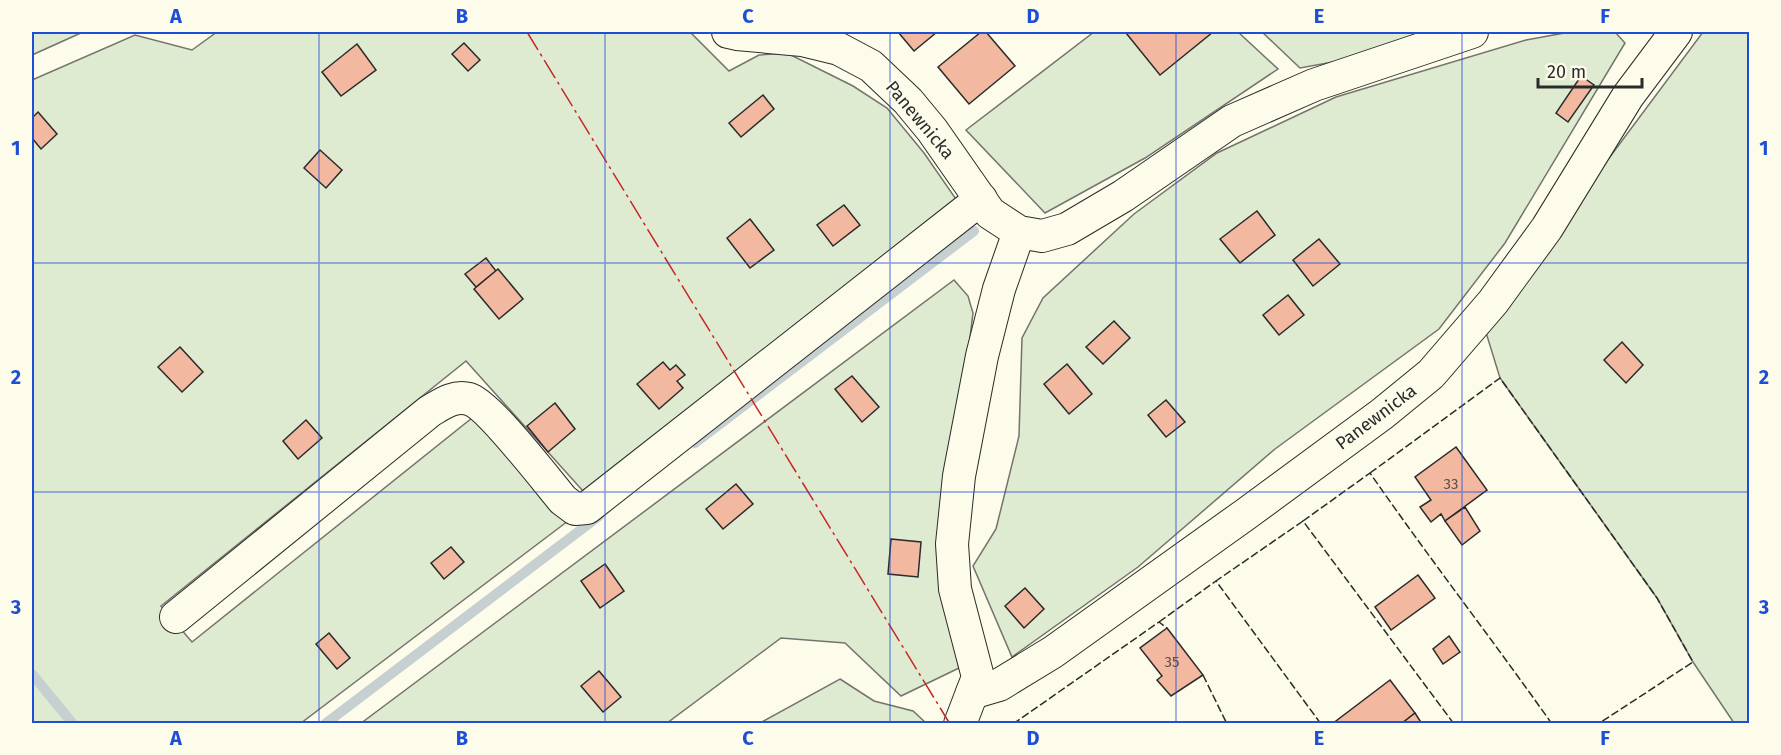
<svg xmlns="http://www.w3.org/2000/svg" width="1781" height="755" viewBox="0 0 1781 755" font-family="'Fira Sans',sans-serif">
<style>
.green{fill:#deebd1;stroke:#74746e;stroke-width:1.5}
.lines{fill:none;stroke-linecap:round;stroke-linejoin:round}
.stream{stroke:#c7d0d0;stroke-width:10}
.building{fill:#f2b8a0;stroke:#2b2b2b;stroke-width:1.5}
.street-casing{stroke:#2b2b2b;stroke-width:34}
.street{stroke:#fdfbea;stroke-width:32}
.fence{stroke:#2b2b2b;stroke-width:1.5;stroke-dasharray:8 3;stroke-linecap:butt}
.power{stroke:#c62828;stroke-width:1.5;stroke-dasharray:21 4.5 3 4.5;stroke-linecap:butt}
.grid{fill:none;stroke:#1d4ed8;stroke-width:1.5;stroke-opacity:0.55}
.labels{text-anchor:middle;stroke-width:4.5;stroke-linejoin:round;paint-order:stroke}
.number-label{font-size:15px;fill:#5d4e48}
.street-label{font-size:18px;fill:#2b2b2b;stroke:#fdfbea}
.neatline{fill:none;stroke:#1d4ed8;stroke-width:2}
.grid-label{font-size:20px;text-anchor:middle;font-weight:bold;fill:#1d4ed8}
</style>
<rect width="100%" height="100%" fill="#fdfbea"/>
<g class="green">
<polygon points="32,32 83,32 32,55"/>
<polygon points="217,32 690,32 729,71 759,55 787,53 853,86 887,108 924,153 958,202 583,491 466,361 161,606 192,642 472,418 568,521 301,723 32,723 32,80 135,35 192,50"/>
<polygon points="1094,32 1238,32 1278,69 1145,158 1045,213 966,130"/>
<polygon points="1262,32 1438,32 1355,58 1300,68"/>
<polygon points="1570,32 1615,32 1625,43 1505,243 1439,329 1275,449 1138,567 1012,657 973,566 996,529 1019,436 1022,338 1043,298 1134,214 1217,153 1336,97 1526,40"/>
<polygon points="1703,32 1749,32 1749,723 1734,723 1693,662 1657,598 1500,378 1484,326"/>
<polygon points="954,280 968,296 973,313 961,411 943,594 959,668 901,696 845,643 781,638 667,723 360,724"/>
<polygon points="840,679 874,701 913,711 926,723 760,723"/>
</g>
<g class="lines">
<g class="stream">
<polyline points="695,443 974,231"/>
<polyline points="32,674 73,724"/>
<polyline points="325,724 599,516"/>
</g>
</g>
<g class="building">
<polygon points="898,32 937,32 914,51"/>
<polygon points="981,32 986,32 1015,66 969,104 938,67"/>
<polygon points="1128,32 1213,32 1160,75 1126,33"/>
<polygon points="464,43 480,60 468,71 452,54"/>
<polygon points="357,44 376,70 341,96 322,72"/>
<polygon points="1581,76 1594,85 1568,122 1556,113"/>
<polygon points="763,95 774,109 741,137 729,123"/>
<polygon points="38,112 57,134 41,149 32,138 32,118"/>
<polygon points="320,150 342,170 326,188 304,168"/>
<polygon points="844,205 860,225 833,246 817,225"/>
<polygon points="1257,211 1275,235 1240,263 1220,239"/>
<polygon points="750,219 774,250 750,268 727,238"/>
<polygon points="1319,239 1340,264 1313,286 1293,260"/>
<polygon points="486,258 496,271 476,287 465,274"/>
<polygon points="498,269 523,299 499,319 474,289"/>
<polygon points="1288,295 1304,315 1279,335 1263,315"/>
<polygon points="1114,321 1130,338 1103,364 1086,347"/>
<polygon points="1622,342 1643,365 1626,383 1604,360"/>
<polygon points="180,347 203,372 182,392 158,367"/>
<polygon points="663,362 670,370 676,365 685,375 677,381 683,388 659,409 637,384"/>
<polygon points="1067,364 1092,394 1069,414 1044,384"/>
<polygon points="852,376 879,407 862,422 835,389"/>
<polygon points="1166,400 1185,422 1166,437 1148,415"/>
<polygon points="555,403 575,429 548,452 527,426"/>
<polygon points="306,420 322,438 298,459 283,441"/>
<polygon points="1456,447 1487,490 1445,521 1441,514 1431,522 1420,507 1431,500 1415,477"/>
<polygon points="736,484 753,504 723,529 706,509"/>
<polygon points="1465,507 1480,531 1462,545 1445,521"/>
<polygon points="891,539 921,542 918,577 888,574"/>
<polygon points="451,547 464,562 444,579 431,563"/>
<polygon points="605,564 624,591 600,608 581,581"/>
<polygon points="1418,575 1435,598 1391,630 1375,607"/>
<polygon points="1025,588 1044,609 1024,628 1005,606"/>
<polygon points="1167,628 1203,675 1171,696 1157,680 1162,676 1140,648"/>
<polygon points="329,633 350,658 337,669 316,644"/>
<polygon points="1449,636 1460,652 1443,664 1433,649"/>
<polygon points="599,671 621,697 603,712 581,686"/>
<polygon points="1390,680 1415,713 1401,724 1332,724"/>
<polygon points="1415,713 1422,724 1401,724"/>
</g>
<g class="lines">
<defs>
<g id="street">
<polyline points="728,32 737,34 802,40 839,49 871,66 908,101 932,130 990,213 1019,232 1042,236 1067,229 1123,196 1232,121 1314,85 1472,32"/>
<path d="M176 617 430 411C442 404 454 395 469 399 488 404 547 481 563 500L575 509 587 508 981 199"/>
<polyline points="972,693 999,685 1053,652 1246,514 1382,414 1431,374 1493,302 1547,228 1628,96 1676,32"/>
<polyline points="960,724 978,677 955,589 952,544 959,476 982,356 999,289 1019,232"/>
</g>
</defs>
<use href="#street" class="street-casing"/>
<use href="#street" class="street"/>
<g class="fence">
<polyline points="1370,473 1500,378 1657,598 1693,662 1598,724"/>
<polyline points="1303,521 1216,581 1321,724"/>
<polyline points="1159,622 1216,581"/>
<polyline points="1203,675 1227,724"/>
<polyline points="1013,724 1159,622 1167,628"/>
<path d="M1454 724 1303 521 1370 473C1429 558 1492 639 1552 724"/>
</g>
<polyline class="power" points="527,32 950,724"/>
</g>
<path class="grid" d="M319 32V724M605 32V724M890 32V724M1176 32V724M1462 32V724M32 263H1750M32 492H1750"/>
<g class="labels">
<g class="number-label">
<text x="1451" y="489">33</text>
<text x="1172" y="667">35</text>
</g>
<g class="street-label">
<text transform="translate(920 120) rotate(50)" y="6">Panewnicka</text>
<text transform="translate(1376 417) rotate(-37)" y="6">Panewnicka</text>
</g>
</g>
<rect width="1781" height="755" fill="none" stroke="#fdfbea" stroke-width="66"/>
<path d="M1538 78v9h104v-9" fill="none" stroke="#2b2b2b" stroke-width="3"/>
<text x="1547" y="78" font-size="18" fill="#2b2b2b" stroke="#fdfbea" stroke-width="4.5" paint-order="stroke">20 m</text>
<rect x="33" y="33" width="1715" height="689" class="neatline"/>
<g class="grid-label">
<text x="176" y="23">A</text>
<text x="462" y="23">B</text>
<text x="748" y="23">C</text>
<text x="1033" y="23">D</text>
<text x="1319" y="23">E</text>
<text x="1605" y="23">F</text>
<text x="16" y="155">1</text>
<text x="1764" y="155">1</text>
<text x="16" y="384">2</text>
<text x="1764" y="384">2</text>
<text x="16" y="614">3</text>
<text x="1764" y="614">3</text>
<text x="176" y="745">A</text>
<text x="462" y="745">B</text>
<text x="748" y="745">C</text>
<text x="1033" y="745">D</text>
<text x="1319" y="745">E</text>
<text x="1605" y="745">F</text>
</g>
</svg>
